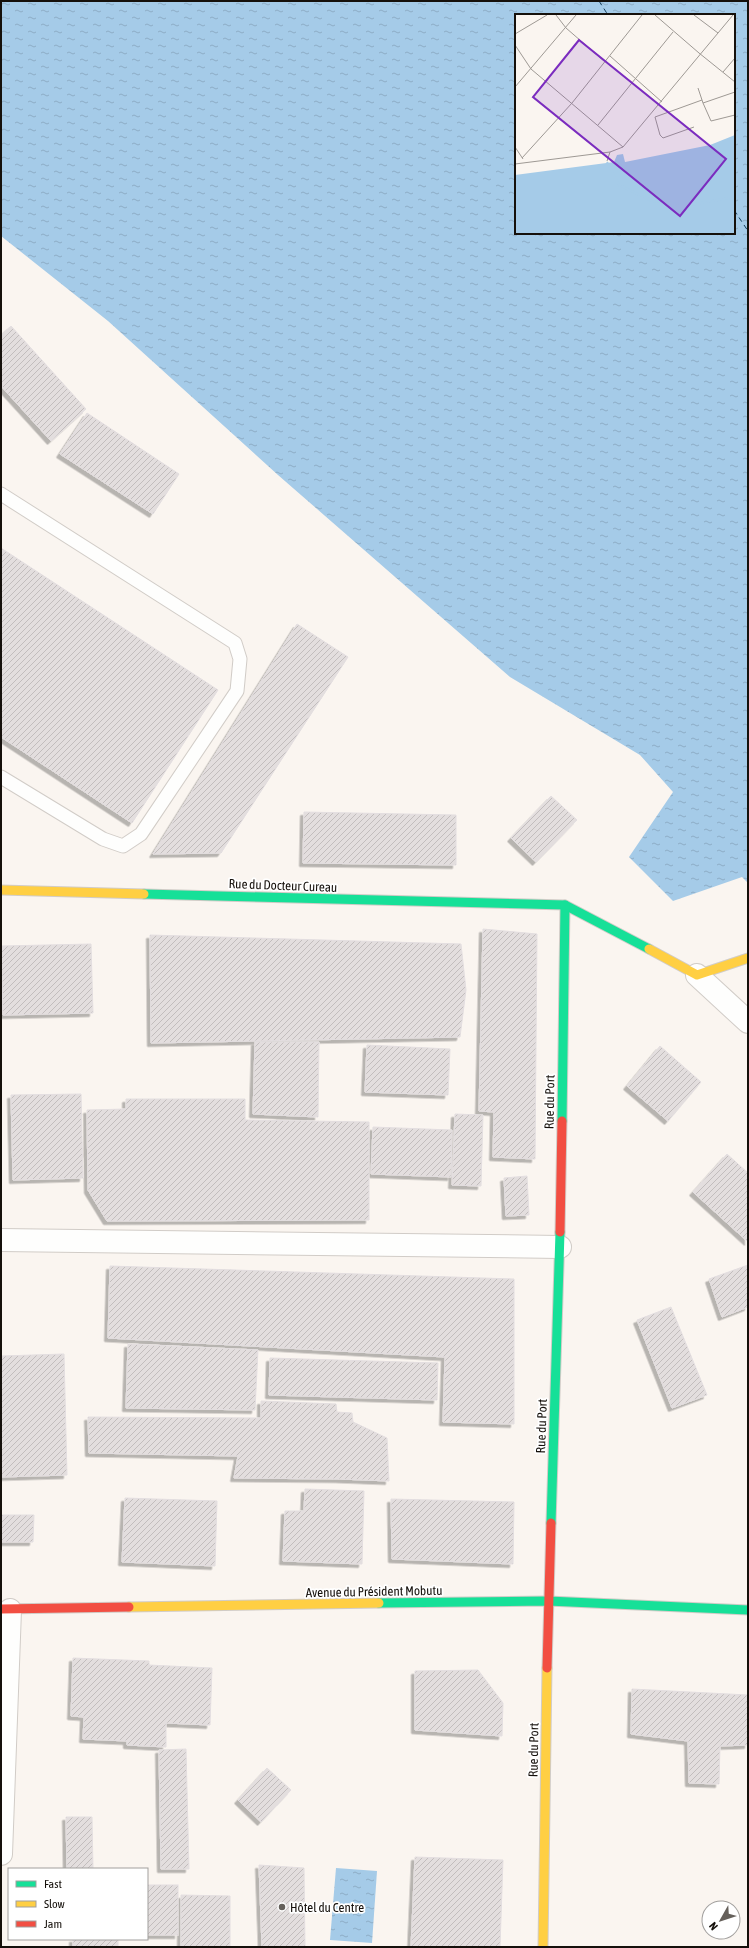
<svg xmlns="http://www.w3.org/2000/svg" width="749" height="1948" viewBox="0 0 749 1948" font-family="'Asap Condensed',sans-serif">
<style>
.water{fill:url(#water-ripples);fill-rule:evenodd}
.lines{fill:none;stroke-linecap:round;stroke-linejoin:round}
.ferry{stroke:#143e5c;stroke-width:1;stroke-dasharray:5 4;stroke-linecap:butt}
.building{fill:url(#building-hatch);stroke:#e3dee0;filter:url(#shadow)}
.lane-casing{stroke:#d1ccc7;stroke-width:15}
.street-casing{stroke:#d1ccc7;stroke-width:24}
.fast-casing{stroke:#d1ccc7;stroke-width:11}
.slow-casing{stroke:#d1ccc7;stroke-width:11}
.jam-casing{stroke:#d1ccc7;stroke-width:11}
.lane{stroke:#fefefd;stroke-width:13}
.street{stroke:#fefefd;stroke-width:22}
.fast{stroke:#16e098;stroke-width:9}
.slow{stroke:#ffcf43;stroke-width:9}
.jam{stroke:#f24e42;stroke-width:9}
.poi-dot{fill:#65605b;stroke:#fff;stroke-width:1.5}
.labels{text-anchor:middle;stroke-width:3.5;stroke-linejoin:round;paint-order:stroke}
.street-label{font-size:13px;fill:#15100b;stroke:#fff}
.poi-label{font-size:13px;fill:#15100b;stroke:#fff;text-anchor:start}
.inset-river{fill:none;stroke:#a5cbe8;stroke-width:2}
.inset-road{fill:none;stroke:#9e9994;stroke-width:1}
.view{fill:#7b2cbf;fill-opacity:0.15;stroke:#7b2cbf;stroke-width:2}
.inset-edge{fill:none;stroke:#15100b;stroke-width:2}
</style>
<defs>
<pattern id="water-ripples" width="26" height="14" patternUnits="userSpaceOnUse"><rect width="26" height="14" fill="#a5cbe8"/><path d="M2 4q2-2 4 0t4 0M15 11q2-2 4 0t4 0" fill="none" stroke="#8dadc6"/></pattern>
<pattern id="building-hatch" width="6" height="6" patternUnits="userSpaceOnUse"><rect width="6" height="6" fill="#e3dede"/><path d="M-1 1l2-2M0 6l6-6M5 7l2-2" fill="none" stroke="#c2bdbd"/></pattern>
<filter id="shadow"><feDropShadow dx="-3.5" dy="3.5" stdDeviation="0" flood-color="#0004"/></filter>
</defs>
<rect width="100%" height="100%" fill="#faf5f0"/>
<g class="water">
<path d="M1 1H748V883L742 877 673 901 629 857 673 792 640 755 510 677 278 475 108 321 1 236ZM516 15H734V233H516Z"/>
<polygon points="336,1868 377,1871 372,1943 330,1940"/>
</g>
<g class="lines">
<g class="ferry">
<polyline points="599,1 608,15"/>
<polyline points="734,210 748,231"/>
</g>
</g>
<g class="building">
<polygon points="11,326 86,409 51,441 1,386 1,335"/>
<polygon points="87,413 179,474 153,514 60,454"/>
<polygon points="1,548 218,690 132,823 1,737"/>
<polygon points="297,624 348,657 221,853 153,854"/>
<polygon points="551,796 577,820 536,862 511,838"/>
<polygon points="304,812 456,815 456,865 303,863"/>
<polygon points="483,929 537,934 535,1159 493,1157 494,1112 479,1111"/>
<polygon points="150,935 461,944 466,990 460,1037 151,1043"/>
<polygon points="91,944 93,1013 3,1015 1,946"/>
<polygon points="255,1042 319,1042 318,1117 253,1114"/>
<polygon points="367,1045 450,1049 448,1095 365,1092"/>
<polygon points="660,1046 701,1082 668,1121 627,1086"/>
<polygon points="81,1094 83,1178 13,1180 11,1095"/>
<polygon points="126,1099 245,1099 245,1120 369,1122 369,1220 107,1221 88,1190 87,1110 126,1109"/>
<polygon points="455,1114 483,1115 481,1186 452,1185"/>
<polygon points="373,1127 452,1130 451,1177 371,1174"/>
<polygon points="727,1154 748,1173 748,1242 693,1192"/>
<polygon points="527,1176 529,1215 506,1216 504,1178"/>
<polygon points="748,1265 748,1307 722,1317 709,1279"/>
<polygon points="110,1266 514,1279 514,1424 443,1422 445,1357 108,1338"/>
<polygon points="671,1307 707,1395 672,1408 637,1320"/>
<polygon points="128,1344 258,1350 255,1410 126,1408"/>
<polygon points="64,1354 67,1475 1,1477 1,1356"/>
<polygon points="270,1358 438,1363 437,1400 269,1395"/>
<polygon points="261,1401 336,1404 337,1412 352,1413 353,1422 387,1438 389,1481 339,1479 234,1478 238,1456 89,1453 88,1417 261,1418"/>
<polygon points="305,1489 364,1491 362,1564 283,1561 285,1511 304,1511"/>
<polygon points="125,1498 217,1501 215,1566 122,1562"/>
<polygon points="391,1499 514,1502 513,1564 392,1559"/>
<polygon points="1,1515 34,1515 33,1542 1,1542"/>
<polygon points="73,1658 149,1661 149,1665 212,1668 210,1725 166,1723 166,1747 127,1745 127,1741 83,1739 84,1717 71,1716"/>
<polygon points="478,1670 503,1703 502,1736 415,1730 415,1671"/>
<polygon points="632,1689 748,1695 748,1745 720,1746 719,1784 689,1783 688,1741 631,1734"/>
<polygon points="186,1749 189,1869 161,1869 159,1750"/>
<polygon points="267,1768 291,1790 261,1822 238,1800"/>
<polygon points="66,1817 92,1817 93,1869 67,1869"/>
<polygon points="415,1857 503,1860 500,1947 411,1947"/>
<polygon points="259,1865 304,1868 305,1947 262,1947"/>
<rect x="147" y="1885" width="31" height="50"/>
<polygon points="181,1895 230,1896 230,1947 181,1947"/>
<rect x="73" y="1939" width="45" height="8"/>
</g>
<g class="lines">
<defs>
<polyline id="lane" points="1,494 235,643 240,659 237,691 141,834 123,846 103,839 1,777"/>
<g id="street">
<polyline points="697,975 748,1022"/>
<polyline points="1,1240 560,1247"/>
<polyline points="1,1854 10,1610"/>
</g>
<g id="fast">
<polyline points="144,894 565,905 649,949"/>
<polyline points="562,1121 565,905"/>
<polyline points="551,1523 560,1232"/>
<polyline points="379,1603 548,1601 748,1610"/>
</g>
<g id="slow">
<polyline points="1,890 144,894"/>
<polyline points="649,949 697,975 748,958"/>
<polyline points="129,1607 379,1603"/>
<polyline points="543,1947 547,1668"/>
</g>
<g id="jam">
<polyline points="560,1232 562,1121"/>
<polyline points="1,1609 129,1607"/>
<polyline points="547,1668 551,1523"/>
</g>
</defs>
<use href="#lane" class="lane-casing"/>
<use href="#street" class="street-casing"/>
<use href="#fast" class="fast-casing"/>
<use href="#slow" class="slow-casing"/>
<use href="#jam" class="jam-casing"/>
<use href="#lane" class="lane"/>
<use href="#street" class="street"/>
<use href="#fast" class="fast"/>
<use href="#slow" class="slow"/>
<use href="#jam" class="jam"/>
</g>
<circle class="poi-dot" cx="282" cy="1907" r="4"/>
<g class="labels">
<g class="street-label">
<text transform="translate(283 885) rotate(2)" y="5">Rue du Docteur Cureau</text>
<text transform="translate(549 1102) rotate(-89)" y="5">Rue du Port</text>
<text transform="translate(541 1426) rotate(-88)" y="5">Rue du Port</text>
<text transform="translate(374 1591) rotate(-1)" y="5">Avenue du Président Mobutu</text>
<text transform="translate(533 1750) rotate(-89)" y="5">Rue du Port</text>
</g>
<g class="poi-label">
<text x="290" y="1912">Hôtel du Centre</text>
</g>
</g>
<g transform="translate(515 14)">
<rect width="220" height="220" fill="#faf5f0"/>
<path d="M220 121V219H0V161L99 148 102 141 108 140 110 148 195 131Z" fill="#a5cbe8"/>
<path class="inset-river" d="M92 148 104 171 137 187 175 191 220 183"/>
<path class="inset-road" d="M41 1 51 14 89 47M140 1 184 39M179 1 203 19M0 20 32 1M0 31 16 55 108 133M184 39 220 68M95 42 147 88M208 58 220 44M0 73 61 1M183 74 188 89 220 78M188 89 196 107 220 101M83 111 158 18M179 113 148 124 145 121 140 103 187 86M0 133 8 145M7 144 57 89 127 1M92 147 95 138 108 133 218 1M0 150 95 138"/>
<path class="view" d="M64 26 211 145 165 202 18 83Z"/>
<rect width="220" height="220" class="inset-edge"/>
</g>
<rect width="749" height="1948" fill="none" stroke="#15100b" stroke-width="4"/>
<rect x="8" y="1868" width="140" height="72" fill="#ffffff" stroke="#a19f9d"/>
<rect x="16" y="1881" width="20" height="6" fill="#16e098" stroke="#a19f9d"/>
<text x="44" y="1888" font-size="12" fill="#15100b">Fast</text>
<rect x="16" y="1901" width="20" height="6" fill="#ffcf43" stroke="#a19f9d"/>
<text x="44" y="1908" font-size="12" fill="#15100b">Slow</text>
<rect x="16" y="1921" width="20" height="6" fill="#f24e42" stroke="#a19f9d"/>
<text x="44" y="1928" font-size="12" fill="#15100b">Jam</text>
<g transform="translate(721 1920) rotate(231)"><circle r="19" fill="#ffffff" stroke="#a19f9d"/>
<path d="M0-3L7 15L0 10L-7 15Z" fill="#65605b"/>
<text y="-6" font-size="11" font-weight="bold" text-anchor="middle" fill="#15100b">N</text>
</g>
</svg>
